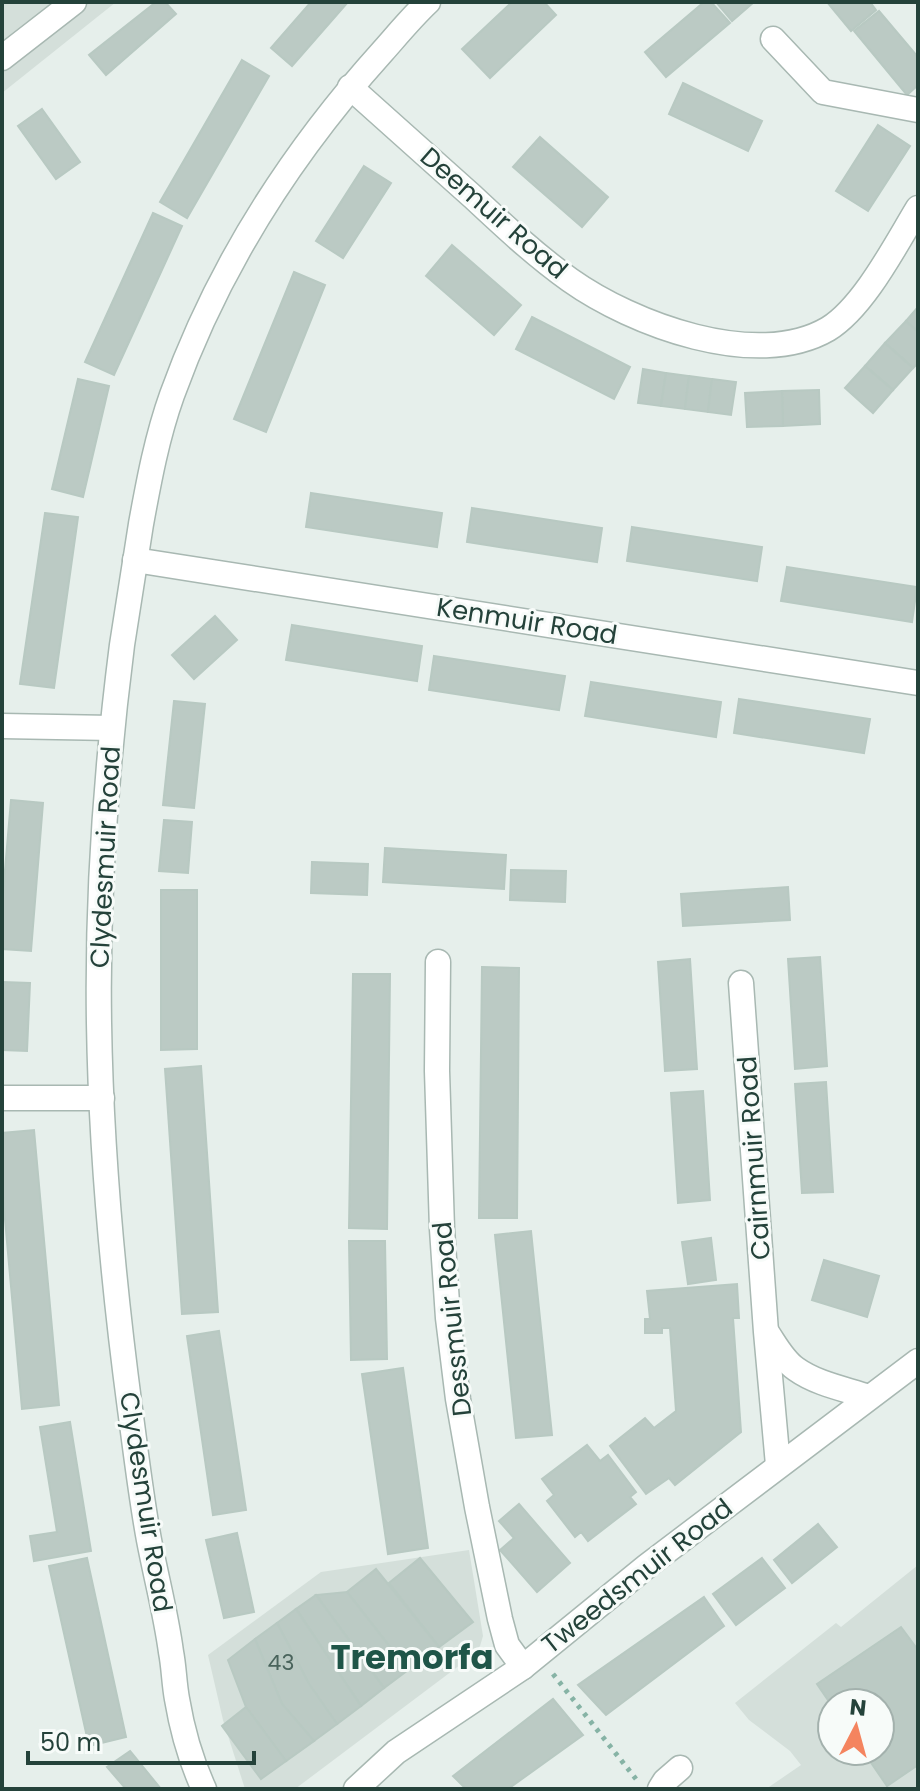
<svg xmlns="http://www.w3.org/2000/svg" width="920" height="1791" viewBox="0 0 920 1791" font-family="Poppins,sans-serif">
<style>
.built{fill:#d4dfda;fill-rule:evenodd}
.building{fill:#bbcac4;stroke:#b8c9c2;stroke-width:2}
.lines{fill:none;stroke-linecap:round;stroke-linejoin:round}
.minor-casing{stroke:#a8b8b2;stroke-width:27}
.path{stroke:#86b3a5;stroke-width:5;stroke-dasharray:4 6;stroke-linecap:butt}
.minor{stroke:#fff;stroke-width:24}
.labels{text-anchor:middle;stroke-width:6;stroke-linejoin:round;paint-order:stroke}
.number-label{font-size:22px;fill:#4a645c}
.street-label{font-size:26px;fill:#24423a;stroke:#f7fbf9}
.district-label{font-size:34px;font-weight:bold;fill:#1f5548;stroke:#f7fbf9}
</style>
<rect width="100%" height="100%" fill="#e6efeb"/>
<g class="built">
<polygon points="2,2 116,2 2,93"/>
<polygon points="469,1550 483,1636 480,1646 472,1656 295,1789 245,1789 223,1720 208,1655 321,1572"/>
<path d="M918 1565V1789H766L801 1765 790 1751 749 1720 735 1703 836 1623 841 1627ZM832 1703H880V1751H832Z"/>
</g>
<g class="building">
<polygon points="156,2 165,2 176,14 106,75 89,55"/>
<polygon points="311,2 348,2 292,66 271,48"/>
<polygon points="512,2 544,2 556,15 490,78 462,49"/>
<polygon points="704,2 711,2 730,23 666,77 645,52"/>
<polygon points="716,2 754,2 732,21"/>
<polygon points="827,2 870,2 876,10 851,31"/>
<polygon points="879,11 918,57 918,85 907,95 854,31"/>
<polygon points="242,60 269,76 187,218 160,202"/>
<polygon points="683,83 762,121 748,151 669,114"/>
<polygon points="42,109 80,162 56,179 18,126"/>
<polygon points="878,125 910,146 868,211 836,191"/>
<polygon points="540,137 608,197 582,227 513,167"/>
<polygon points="364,166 391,183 343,258 316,241"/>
<polygon points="153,213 182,226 114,375 85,362"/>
<polygon points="452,245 521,305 494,335 426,276"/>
<polygon points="294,272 325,285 266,432 234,419"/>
<polygon points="918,307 918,332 906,321"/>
<polygon points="532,317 630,367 614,399 516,349"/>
<polygon points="906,321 918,332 918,363 913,368 885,343"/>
<polygon points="885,343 913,368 893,390 865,366"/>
<polygon points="865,366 893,390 873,413 845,388"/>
<polygon points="643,369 666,373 661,406 638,403"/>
<polygon points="666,373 689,376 685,409 661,406"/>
<polygon points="689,376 712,379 708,412 685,409"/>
<polygon points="78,379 109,386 83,497 52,489"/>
<polygon points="712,379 736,382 731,415 708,412"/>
<polygon points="819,390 820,424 783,426 782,391"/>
<polygon points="782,391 783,426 747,427 745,393"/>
<polygon points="311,493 442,513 437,547 306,527"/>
<polygon points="472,508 602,528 597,562 467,542"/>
<polygon points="45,513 78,517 54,688 20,684"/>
<polygon points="632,527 762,547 757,581 627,561"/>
<polygon points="787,567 917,587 912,622 781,601"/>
<polygon points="215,616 237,640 194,679 172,655"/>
<polygon points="292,625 422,646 417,681 286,660"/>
<polygon points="434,656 565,676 559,710 429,690"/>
<polygon points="591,682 721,702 716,737 585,716"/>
<polygon points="739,699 870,719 864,753 734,733"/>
<polygon points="174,701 205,704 194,808 163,805"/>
<polygon points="11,800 43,803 31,951 2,949 2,905"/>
<polygon points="164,820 192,822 188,873 159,871"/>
<polygon points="385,848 506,855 504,889 383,882"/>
<polygon points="312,862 368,864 367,895 311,893"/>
<polygon points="511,870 566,871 565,902 510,900"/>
<polygon points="788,887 790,920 683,926 681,894"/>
<polygon points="161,890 197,890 197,1049 161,1050"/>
<polygon points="820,957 827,1066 795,1069 788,959"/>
<polygon points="690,959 697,1069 665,1071 658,962"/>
<polygon points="482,967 519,968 517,1218 479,1218"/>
<polygon points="353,974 390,974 387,1229 349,1228"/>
<polygon points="2,982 30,983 27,1051 2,1050"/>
<polygon points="201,1066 218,1312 182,1314 165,1069"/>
<polygon points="826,1082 833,1192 802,1193 795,1084"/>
<polygon points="703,1091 710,1200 678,1203 671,1093"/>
<polygon points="34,1130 59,1405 22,1409 2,1186 2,1133"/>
<polygon points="531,1231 552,1435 516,1438 495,1235"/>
<polygon points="711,1238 716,1280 688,1284 682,1242"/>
<polygon points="349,1241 385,1241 387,1359 351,1360"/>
<polygon points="824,1260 879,1276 867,1317 812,1300"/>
<polygon points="737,1284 739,1318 733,1318 741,1432 675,1485 669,1478 646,1494 610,1446 645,1418 654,1428 676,1411 670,1328 662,1328 662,1333 645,1333 645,1319 650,1319 647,1291"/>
<polygon points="219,1331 246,1510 213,1515 187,1336"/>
<polygon points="403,1368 428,1548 388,1554 362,1374"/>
<polygon points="70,1422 91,1551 34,1561 30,1536 57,1532 40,1427"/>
<polygon points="587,1445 600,1461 608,1455 636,1492 630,1497 636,1504 588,1541 581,1532 575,1537 547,1501 554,1495 542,1479"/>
<polygon points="519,1504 570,1563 537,1592 500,1550 514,1538 499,1521"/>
<polygon points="818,1524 837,1547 792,1583 774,1560"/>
<polygon points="237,1533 254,1612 224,1618 206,1540"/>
<polygon points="87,1558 126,1737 89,1746 49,1566"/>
<polygon points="420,1558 473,1622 439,1647 389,1583"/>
<polygon points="762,1558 785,1588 736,1625 713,1594"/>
<polygon points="376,1569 439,1647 408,1670 347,1592"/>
<polygon points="347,1592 408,1670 384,1688 316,1595"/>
<polygon points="316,1595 384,1688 361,1706 296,1609"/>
<polygon points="704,1597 724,1626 606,1715 578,1685"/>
<polygon points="296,1609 361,1706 337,1724 309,1684 277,1623"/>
<polygon points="277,1623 309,1684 337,1724 314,1741 282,1704 255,1639"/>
<polygon points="901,1627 918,1650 918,1765 887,1786 863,1751 880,1751 880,1703 832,1703 832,1706 817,1684"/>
<polygon points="255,1639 282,1704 314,1741 286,1761 246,1707 228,1660"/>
<polygon points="553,1699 583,1735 508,1789 466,1789 453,1776"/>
<polygon points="246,1707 286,1761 261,1779 222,1726"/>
<polygon points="130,1751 161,1789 126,1789 107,1767"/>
</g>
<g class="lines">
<defs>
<g id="minor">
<polyline points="773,39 823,92 918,110"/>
<polyline points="2,58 74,2"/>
<path d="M350 87C391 124 432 160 473 197 504 226 535 255 570 280 632 324 756 371 828 329 864 307 896 244 918 208"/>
<polyline points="135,560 918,683"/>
<polyline points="2,726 112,728"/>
<polyline points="438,962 437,1071 442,1229 448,1318 458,1399 477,1507 500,1619 507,1645 523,1667"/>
<polyline points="741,983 766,1332 778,1465"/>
<polyline points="2,1098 102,1098"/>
<path d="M768 1334C776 1346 784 1361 796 1369 817 1384 845 1389 869 1397"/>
<path d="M204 1789C191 1761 182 1729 177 1699 174 1683 174 1667 171 1652 166 1614 156 1577 149 1540 141 1497 136 1453 130 1409 113 1281 101 1152 99 1023 97 897 106 770 122 645 128 605 135 564 141 524 149 480 157 437 172 395 218 267 292 152 383 51 398 34 412 17 428 2"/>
<polyline points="356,1789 396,1752 523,1667 647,1566 918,1361"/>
<polyline points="660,1789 665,1781 680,1768"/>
</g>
</defs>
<use href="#minor" class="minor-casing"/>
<polyline class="path" points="553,1674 636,1779"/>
<use href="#minor" class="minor"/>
</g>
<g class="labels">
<g class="number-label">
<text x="281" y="1670">43</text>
</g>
<g class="street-label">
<text transform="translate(494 213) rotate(41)" y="9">Deemuir Road</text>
<text transform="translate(527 621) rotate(9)" y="9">Kenmuir Road</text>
<text transform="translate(105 857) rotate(-87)" y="9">Clydesmuir Road</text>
<text transform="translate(754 1158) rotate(-94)" y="9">Cairnmuir Road</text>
<text transform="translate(452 1319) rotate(-96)" y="9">Dessmuir Road</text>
<text transform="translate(146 1502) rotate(81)" y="9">Clydesmuir Road</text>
<text transform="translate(637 1576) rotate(-38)" y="9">Tweedsmuir Road</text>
</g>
<g class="district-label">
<text x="412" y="1669">Tremorfa</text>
</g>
</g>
<rect width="920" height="1791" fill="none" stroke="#24423a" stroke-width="8"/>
<g transform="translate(856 1727) rotate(6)"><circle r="38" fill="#f7fbf9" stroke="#a3b1ad" stroke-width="2"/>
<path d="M0-6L14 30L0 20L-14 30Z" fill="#f4845f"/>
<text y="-12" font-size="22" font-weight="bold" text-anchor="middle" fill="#24423a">N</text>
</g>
<path d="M28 1751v12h226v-12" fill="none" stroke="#24423a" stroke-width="4"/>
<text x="40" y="1751" font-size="24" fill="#24423a" stroke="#f7fbf9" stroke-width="6" paint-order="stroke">50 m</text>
</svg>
